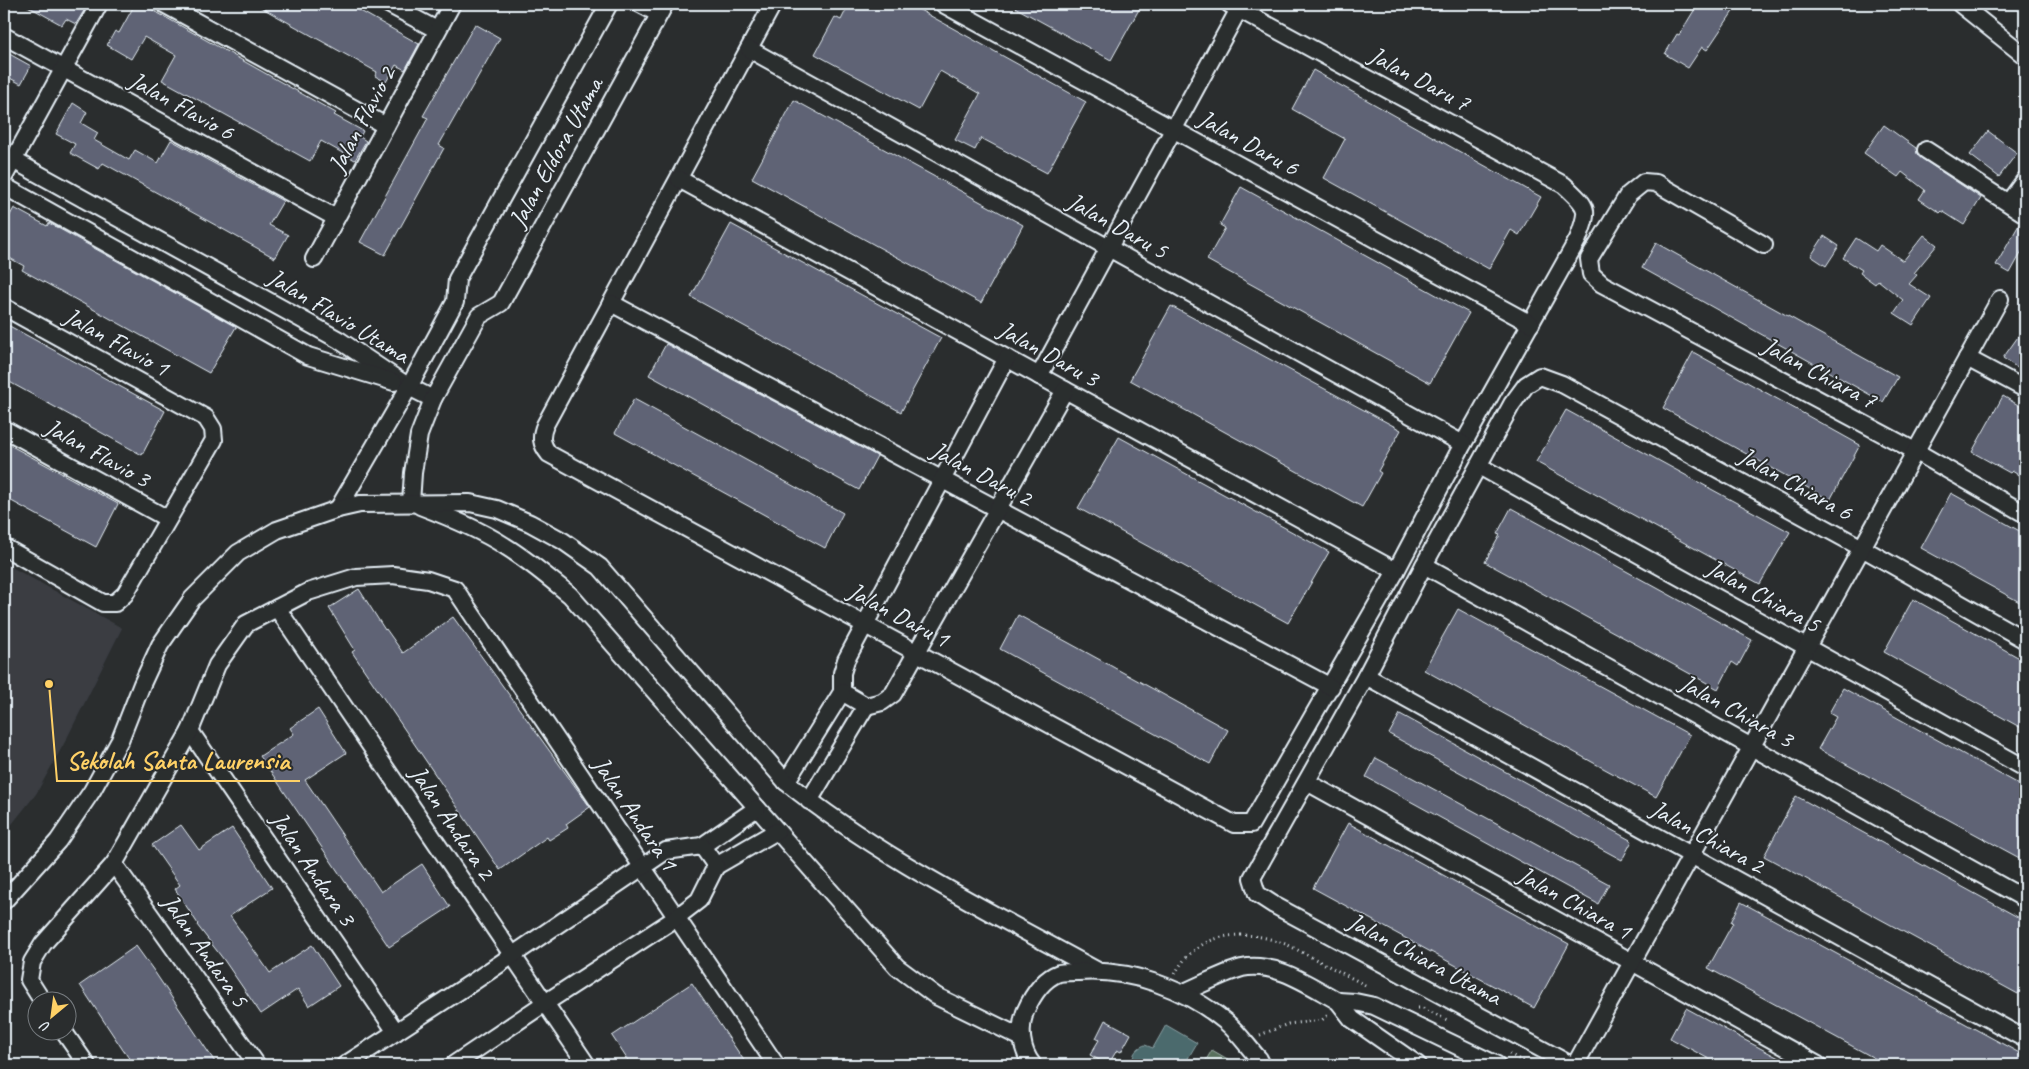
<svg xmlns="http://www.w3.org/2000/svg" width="2029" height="1069" viewBox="0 0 2029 1069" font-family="Caveat,sans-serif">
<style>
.built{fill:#3a3d43}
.green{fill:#59705d;stroke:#a0b0aa}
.water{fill:#4c6b6d;stroke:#8aa1a5}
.building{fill:#5e6374;stroke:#e8f1f8}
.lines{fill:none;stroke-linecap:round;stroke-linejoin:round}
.minor-casing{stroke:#e8f1f8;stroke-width:20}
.path{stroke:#e8f1f8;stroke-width:3;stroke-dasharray:1 4;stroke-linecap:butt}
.minor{stroke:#2a2d2e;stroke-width:16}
.labels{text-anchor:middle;stroke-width:4;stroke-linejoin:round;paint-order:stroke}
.street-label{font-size:25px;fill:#e8f1f8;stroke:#2a2d2e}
.leader{fill:none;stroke:#ffd166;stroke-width:2}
.callout-dot{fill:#ffd166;stroke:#2a2d2e;stroke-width:2}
.callout-label{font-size:26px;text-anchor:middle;font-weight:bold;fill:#ffd166;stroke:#2a2d2e;stroke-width:4;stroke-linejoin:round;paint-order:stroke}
</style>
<rect width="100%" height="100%" fill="#2a2d2e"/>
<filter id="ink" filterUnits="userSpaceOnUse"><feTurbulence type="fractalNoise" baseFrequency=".02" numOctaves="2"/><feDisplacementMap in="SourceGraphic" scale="10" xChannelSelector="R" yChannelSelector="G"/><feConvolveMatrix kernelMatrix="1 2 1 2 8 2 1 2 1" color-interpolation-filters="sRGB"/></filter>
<g filter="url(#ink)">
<polygon class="built" points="4,563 122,628 66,740 36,794 4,834"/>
<polygon class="green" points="1212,1050 1238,1065 1203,1065"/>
<path class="water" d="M1166 1025 1197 1043 1184 1065H1135C1130 1056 1136 1048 1145 1045L1153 1048Z"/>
<g class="building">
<polygon points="24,4 76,4 85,9 76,24 66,19 62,25"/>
<polygon points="135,4 140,4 149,8 336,113 334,115 363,131 360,137 366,141 355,160 321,141 310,161 162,80 176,55 144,37 131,59 107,45 115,31 119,33"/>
<polygon points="255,4 348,4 419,44 405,70 396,65 386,82 375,76 377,72"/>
<polygon points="849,4 909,4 1086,102 1047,173 981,138 975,150 955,140 980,94 940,71 919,110 815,54 835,17 841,20"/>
<polygon points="1009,4 1142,4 1111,60"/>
<polygon points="1698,4 1738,4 1707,50 1702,47 1688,68 1665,54 1677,34 1679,35"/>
<polygon points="475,24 500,38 439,145 444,148 385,255 360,242 428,118 423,116"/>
<polygon points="4,51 31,66 21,84 4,75"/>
<polygon points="1313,70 1541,197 1519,235 1511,230 1489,269 1324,178 1345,139 1292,109"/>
<polygon points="794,100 1023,225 981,303 752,178"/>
<polygon points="73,103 87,112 81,123 98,133 94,140 129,160 135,150 158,163 171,140 283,201 269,225 288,235 275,258 103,163 99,169 70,153 75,144 56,134"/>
<polygon points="1884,125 1916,148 1917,154 1921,158 1981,198 1964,225 1942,211 1940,213 1919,199 1925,190 1902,172 1898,177 1864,153"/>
<polygon points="1988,131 2017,153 1999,177 1970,155"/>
<polygon points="1241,187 1469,313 1430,383 1207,260 1225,228 1220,225"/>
<polygon points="14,208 47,226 49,223 236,327 209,373 22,270 24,266 4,255 4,226"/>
<polygon points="2020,223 2025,224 2025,246 2010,273 1996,265"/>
<polygon points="731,224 941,338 901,412 691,297"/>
<polygon points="1924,235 1937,245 1914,273 1917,275 1909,284 1931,298 1913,325 1894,313 1903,300 1878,280 1875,284 1860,273 1862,270 1843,258 1856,238 1876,251 1880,245 1903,261"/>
<polygon points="1824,236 1839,246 1826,266 1811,256"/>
<polygon points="1656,243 1898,377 1883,402 1642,268"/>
<polygon points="1171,306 1401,430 1378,471 1381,473 1362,507 1130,380"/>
<polygon points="4,323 165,411 142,455 4,379"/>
<polygon points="2025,327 2025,373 2003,358"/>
<polygon points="666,344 877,456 859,490 649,375"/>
<polygon points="1693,352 1860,445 1830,500 1663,408"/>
<polygon points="2003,396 2025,409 2025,479 2012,471 2010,473 1972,452"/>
<polygon points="634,399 843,513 825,548 615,433"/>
<polygon points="1566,410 1790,532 1760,584 1536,462"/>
<polygon points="1119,437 1329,552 1288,623 1078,508"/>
<polygon points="4,442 118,504 96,547 4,497"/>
<polygon points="1951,493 2025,534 2025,605 1921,548"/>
<polygon points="1511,508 1752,640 1738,666 1732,662 1718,689 1485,562 1500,535 1497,534"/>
<polygon points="359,589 385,630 386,629 403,653 453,617 590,807 566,824 568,828 549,840 547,837 500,870 352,652 355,650 329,608"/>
<polygon points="1913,599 2025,661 2025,730 1884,652"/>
<polygon points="1458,609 1690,735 1656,797 1424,670"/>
<polygon points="1018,615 1228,730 1210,764 1000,649"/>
<polygon points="1843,688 2025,788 2025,861 1818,749 1836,717 1829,713"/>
<polygon points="318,709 346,753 305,780 381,892 422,864 450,907 389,947 260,756 294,734 290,728"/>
<polygon points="1400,714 1632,841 1622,860 1389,734"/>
<polygon points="1376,758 1609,884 1598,904 1366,777"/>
<polygon points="1796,796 2025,921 2025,982 2018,994 1764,856"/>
<polygon points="1348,823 1569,944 1534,1008 1313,888"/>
<polygon points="181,825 199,850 232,828 272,888 230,916 270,973 312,945 339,986 309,1006 298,989 261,1014 224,960 197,925 198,924 175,889 180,885 152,845"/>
<polygon points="1741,902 2025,1056 2025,1065 1887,1065 1708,968 1733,923 1731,922"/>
<polygon points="136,946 154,971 217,1065 134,1065 123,1050 80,985"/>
<polygon points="692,983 747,1065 631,1065 612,1036"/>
<polygon points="1686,1008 1741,1038 1792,1065 1720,1065 1670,1038"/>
<polygon points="1105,1020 1131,1034 1121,1052 1117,1050 1108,1065 1090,1055 1099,1040 1096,1038"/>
</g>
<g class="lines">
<defs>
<g id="minor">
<polyline points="164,4 386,126"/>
<polyline points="388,4 437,30"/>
<polyline points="640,4 659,14"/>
<path d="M773 4 545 425C540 437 541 444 549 454L1234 824H1251L1396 571 1463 444 1578 239C1590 207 1588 208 1564 185L1229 4"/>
<polyline points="943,4 1531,324"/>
<polyline points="1960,4 2025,56"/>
<polyline points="4,36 336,218"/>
<polyline points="749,49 1463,444"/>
<polyline points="1926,150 2025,214"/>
<polyline points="4,155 339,340 409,387 433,399"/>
<polyline points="4,177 99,4"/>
<polyline points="679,179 1396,571"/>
<polyline points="4,186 308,356 394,382"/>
<polyline points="2009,202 2025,180"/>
<polyline points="1764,245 1656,183 1644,182 1628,195 1589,259 1591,274 1602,284 1915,451 2025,514"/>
<polyline points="314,259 452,4"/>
<polyline points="611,303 1331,687"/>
<polyline points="4,307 206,418 213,429 214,440 125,594 115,603 103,603 4,547"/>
<polyline points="1007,358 846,660 842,673 842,692 866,706 882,702 893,694 1065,390"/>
<polyline points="1967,358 2025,389"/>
<polyline points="1039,376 1239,9"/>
<polyline points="4,429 168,519"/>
<polyline points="1479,466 2025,768"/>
<polyline points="411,503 413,473 419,435 433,399 479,316 501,303 665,4"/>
<path d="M420 506C449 517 479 529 505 546 528 560 549 578 570 595L897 967 936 996 1022 1038"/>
<polyline points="338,509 409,387 455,302 457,279 609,4"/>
<polyline points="1424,565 2025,899"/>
<polyline points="277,608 587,1065"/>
<polyline points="1366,676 2025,1039"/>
<polyline points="190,731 396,1032"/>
<polyline points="786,782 842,692"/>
<polyline points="1307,782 1818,1065"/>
<polyline points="809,801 866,706"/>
<polyline points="702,846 757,808"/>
<polyline points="114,864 257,1065"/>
<polyline points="716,866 777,831"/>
<path d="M4 901 58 841 92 791 120 740 142 684 160 645 192 599 238 553 277 530 338 509 360 504 470 503 497 509 530 523 563 541 600 567 786 782C880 858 991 912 1096 970"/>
<path d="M1182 993C1201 985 1223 973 1242 968 1276 961 1310 986 1338 1001"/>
<polyline points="43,1002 29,980 32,962 43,944 114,864 190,731 217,665 246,624 308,592 356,577 393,575 428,580 455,589 776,1065"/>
<polyline points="64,1032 87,1065"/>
<polyline points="345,1065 473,982 666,851 702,846 716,866 699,900 673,920 545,1003 453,1065"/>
<path d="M1033 1065C1021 1051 1019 1028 1025 1012 1032 996 1042 979 1059 973 1065 972 1073 972 1078 972 1130 968 1186 989 1226 1022 1238 1032 1248 1047 1259 1059L1262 1065"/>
<polyline points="1418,1065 1352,1019 1338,1001 1355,1002 1374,1006 1497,1065"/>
<polyline points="1571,1065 1274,905 1257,894 1252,878 1366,676 1424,565 1512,404 1526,385 1540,376 1562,384 1862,548 2025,640"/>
<polyline points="1575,1065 2000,299"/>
</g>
</defs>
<use href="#minor" class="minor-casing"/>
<g class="path">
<path d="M1175 974C1198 930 1246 928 1288 945L1367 986"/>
<polyline points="1418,1008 1423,1008 1449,1021"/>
<polyline points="1260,1035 1288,1024 1322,1020 1329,1014"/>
<polyline points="1509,1054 1531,1065"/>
</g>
<use href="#minor" class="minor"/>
</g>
</g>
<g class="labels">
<g class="street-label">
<text transform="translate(1420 78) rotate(28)" y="9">Jalan Daru 7</text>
<text transform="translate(182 105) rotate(29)" y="9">Jalan Flavio 6</text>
<text transform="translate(361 119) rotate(-62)" y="9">Jalan Flavio 2</text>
<text transform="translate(1249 142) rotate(29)" y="9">Jalan Daru 6</text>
<text transform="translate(555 152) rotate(-61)" y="9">Jalan Eldora Utama</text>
<text transform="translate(1118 225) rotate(29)" y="9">Jalan Daru 5</text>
<text transform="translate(339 315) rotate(31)" y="9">Jalan Flavio Utama</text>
<text transform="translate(117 341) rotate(29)" y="9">Jalan Flavio 1</text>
<text transform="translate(1049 353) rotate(29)" y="9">Jalan Daru 3</text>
<text transform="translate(1820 372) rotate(28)" y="9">Jalan Chiara 7</text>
<text transform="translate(98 452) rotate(29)" y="9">Jalan Flavio 3</text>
<text transform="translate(982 473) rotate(28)" y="9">Jalan Daru 2</text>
<text transform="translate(1796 483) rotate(29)" y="9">Jalan Chiara 6</text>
<text transform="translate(1764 595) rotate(29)" y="9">Jalan Chiara 5</text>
<text transform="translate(899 614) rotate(28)" y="9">Jalan Daru 1</text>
<text transform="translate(1737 710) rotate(29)" y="9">Jalan Chiara 3</text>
<text transform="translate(636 813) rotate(56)" y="9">Jalan Andara 1</text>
<text transform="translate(453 822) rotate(56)" y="9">Jalan Andara 2</text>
<text transform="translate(1708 836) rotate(29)" y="9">Jalan Chiara 2</text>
<text transform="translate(314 868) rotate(56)" y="9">Jalan Andara 3</text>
<text transform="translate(1575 902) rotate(29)" y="9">Jalan Chiara 1</text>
<text transform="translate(206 950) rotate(55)" y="9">Jalan Andara 5</text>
<text transform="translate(1425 958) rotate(28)" y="9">Jalan Chiara Utama</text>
</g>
</g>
<path class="leader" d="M49 684L57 781H300"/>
<circle class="callout-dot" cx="49" cy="684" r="5"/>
<g class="callout-label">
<text x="178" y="769">Sekolah Santa Laurensia</text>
</g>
<rect width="2029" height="1069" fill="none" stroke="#2a2d2e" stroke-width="20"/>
<rect x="10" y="10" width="2009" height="1049" fill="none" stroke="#e8f1f8" stroke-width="2" filter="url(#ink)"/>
<g transform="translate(52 1016) rotate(209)"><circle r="24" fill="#2a2d2e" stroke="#767b7f"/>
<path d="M0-4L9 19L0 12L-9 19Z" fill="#ffd166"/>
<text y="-8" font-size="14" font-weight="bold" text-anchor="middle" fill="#e8f1f8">U</text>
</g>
</svg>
